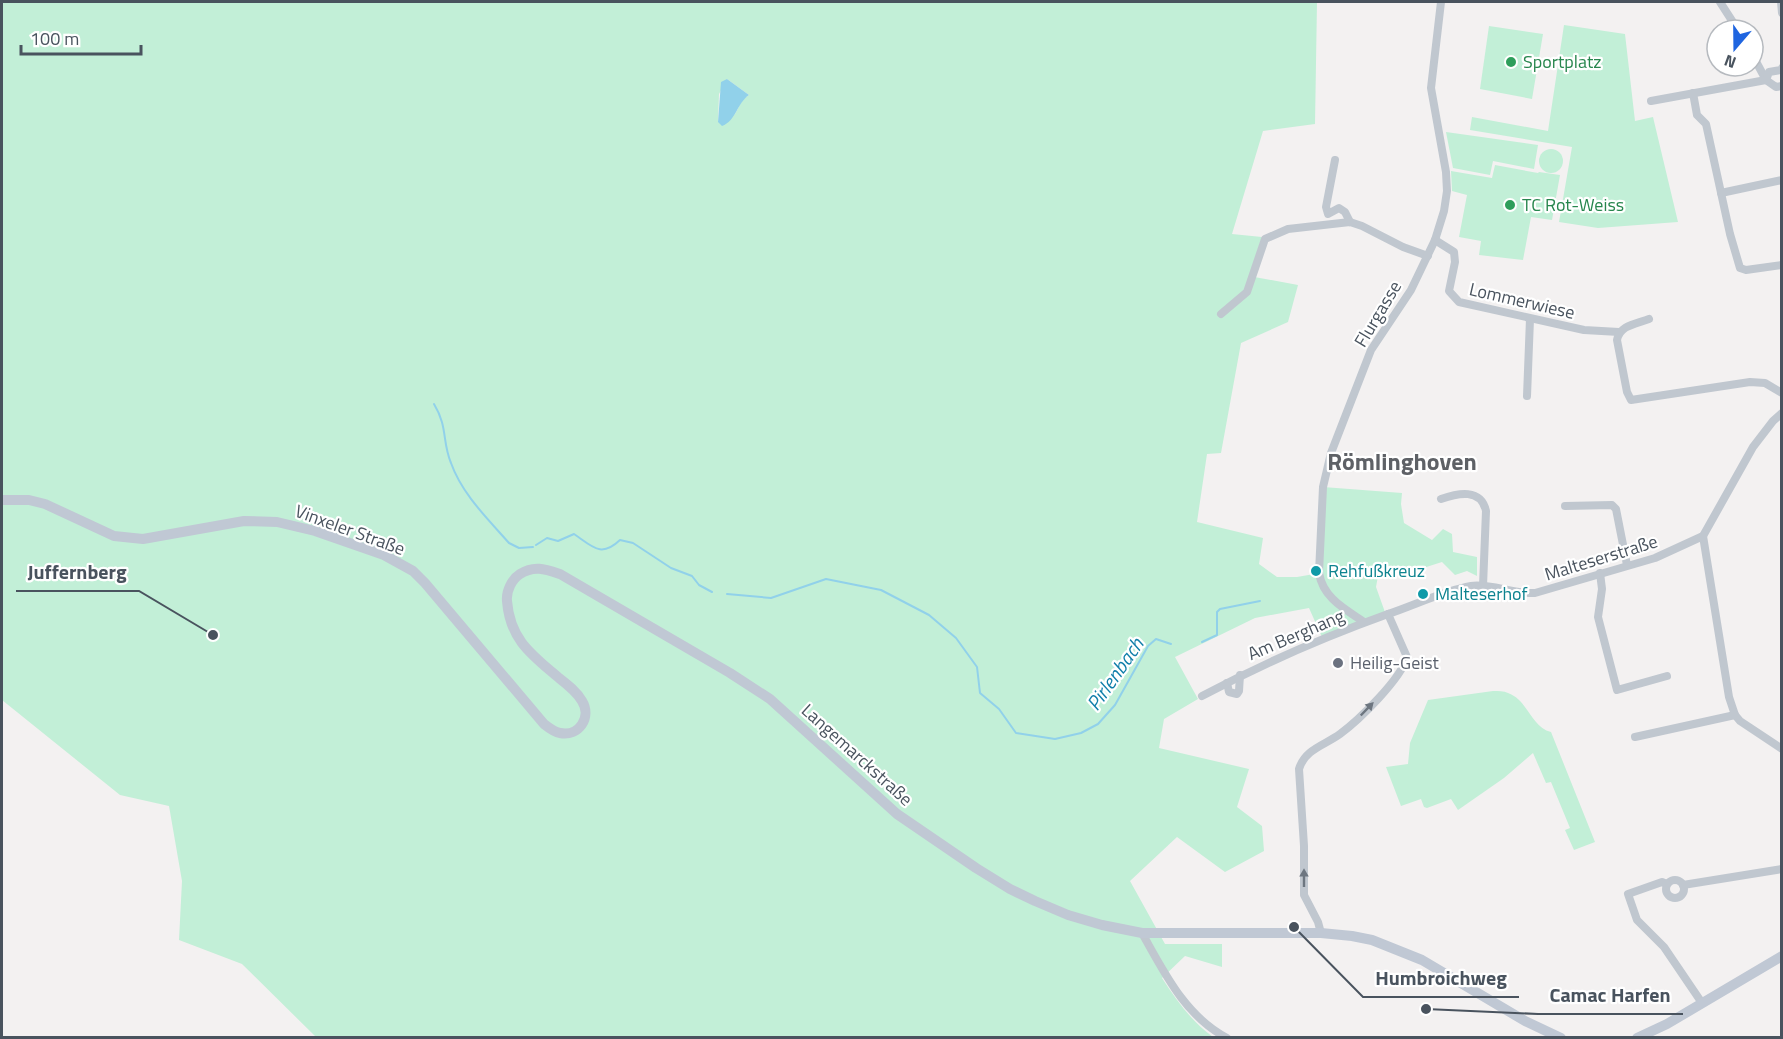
<svg xmlns="http://www.w3.org/2000/svg" width="1783" height="1039" viewBox="0 0 1783 1039" font-family="'Titillium Web',sans-serif">
<style>
.green{fill:#c2efd7;fill-rule:evenodd}
.water{fill:#91d1ea}
.lines{fill:none;stroke-linecap:round;stroke-linejoin:round}
.stream{stroke:#91d1ea;stroke-width:2}
.street{stroke:#c0c7cf;stroke-width:8}
.secondary{stroke:#c0c8d4;stroke-width:10}
.oneway{fill:#6d7680}
.leisure-dot{fill:#2e9e5b;stroke:#fff;stroke-width:2}
.culture-dot{fill:#0f9aa8;stroke:#fff;stroke-width:2}
.worship-dot{fill:#6b7280;stroke:#fff;stroke-width:2}
.labels{text-anchor:middle;stroke-width:4.5;stroke-linejoin:round;paint-order:stroke}
.leisure-label{font-size:18px;fill:#27864d;stroke:#fff;text-anchor:start}
.street-label{font-size:18px;fill:#49535e;stroke:#fff}
.culture-label{font-size:18px;fill:#0d838f;stroke:#fff;text-anchor:start}
.worship-label{font-size:18px;fill:#5b616d;stroke:#fff;text-anchor:start}
.water-label{font-size:20px;font-style:italic;fill:#117faa;stroke:#fff}
.district-label{font-size:24px;font-weight:bold;fill:#5e6166;stroke:#fff}
.leader{fill:none;stroke:#49535e;stroke-width:2}
.callout-dot{fill:#49535e;stroke:#fff;stroke-width:2}
.callout-label{font-size:20px;text-anchor:middle;font-weight:bold;fill:#49535e;stroke:#fff;stroke-width:4.5;stroke-linejoin:round;paint-order:stroke}
</style>
<rect width="100%" height="100%" fill="#f3f1f1"/>
<g class="green">
<path d="M2 2H1317L1315 124 1263 131 1232 234 1262 237 1249 276 1298 285 1288 322 1241 343 1221 453 1207 454 1197 522 1263 538 1259 564 1277 577H1297L1320 573 1323 487 1402 493 1401 504 1404 523 1432 540 1443 529 1452 534 1453 552 1477 557V576L1467 571 1455 575 1442 562 1420 569 1378 576 1376 587 1386 615 1322 637 1309 608 1255 618 1175 657 1198 699 1164 719 1159 748 1249 769 1237 807 1262 826 1264 851 1225 872 1177 837 1130 881 1165 944H1222V967L1185 956 1162 978C1177 1001 1191 1021 1213 1037H316L242 964 179 940 182 881 169 806 120 795 2 700ZM727 79 749 95 743 99 735 114 718 122 719 94Z"/>
<polygon points="1564,25 1625,34 1635,121 1653,117 1678,222 1598,228 1559,222 1572,147 1470,130 1472,117 1548,131"/>
<polygon points="1489,26 1543,34 1532,99 1480,89"/>
<polygon points="1446,132 1538,145 1534,169 1493,161 1490,175 1453,168"/>
<circle cx="1551" cy="161" r="12"/>
<polygon points="1495,165 1538,173 1539,172 1560,175 1552,220 1531,217 1523,260 1479,255 1481,241 1459,237 1467,195 1452,191 1451,171 1492,178"/>
<path d="M1493 691C1498 691 1504 691 1508 693 1528 700 1531 727 1551 732L1595 842 1574 850 1565 830 1570 828 1551 782 1546 783 1533 753 1504 778 1458 810 1451 799 1427 808 1424 807 1421 799 1401 806 1386 767 1408 764 1410 743 1428 700Z"/>
</g>
<path class="water" d="M727 79 749 95C737 103 736 121 722 126L718 122 721 82Z"/>
<g class="lines">
<g class="stream">
<path d="M434 404C448 427 442 442 451 463 462 494 487 518 509 543L519 548 533 547"/>
<path d="M536 545 547 538 558 541 574 534C593 547 601 558 620 540L633 543 671 568 692 576 699 585 712 592"/>
<polyline points="727,594 771,598 826,579 881,590 929,615 956,638 977,667 980,693 999,709 1016,733 1055,739 1081,733 1098,724 1115,705 1148,646 1156,639 1171,644"/>
<polyline points="1202,642 1217,635 1217,612 1220,609 1260,601"/>
</g>
<g class="street">
<polyline points="1720,2 1738,30"/>
<polyline points="1781,2 1782,13"/>
<polyline points="1753,56 1766,80 1776,87 1782,86"/>
<polyline points="1693,93 1697,115 1706,124 1730,234 1740,268 1746,270 1782,265"/>
<polyline points="1651,101 1766,80 1769,72 1781,70 1782,68"/>
<polyline points="1335,160 1326,207 1328,214 1339,208 1345,212 1350,222"/>
<polyline points="1721,193 1782,180"/>
<polyline points="1435,240 1454,252 1455,262 1449,291 1459,302 1584,330 1619,332"/>
<polyline points="1221,314 1247,292 1265,239 1288,229 1350,222 1362,226 1403,247 1428,256"/>
<path d="M1649 319C1636 324 1620 325 1617 340L1627 392 1631 400 1750 382 1765 383 1782 393"/>
<polyline points="1527,396 1530,319"/>
<path d="M1441 499C1458 493 1481 488 1486 511L1483 586"/>
<polyline points="1565,506 1612,505 1616,509 1627,565"/>
<polyline points="1703,536 1729,697 1735,715 1740,721 1782,749"/>
<polyline points="1600,573 1602,589 1598,617 1617,690 1667,676"/>
<path d="M1364 622C1345 609 1323 598 1319 573L1323 487 1331 453 1371 350 1411 290 1435 240 1444 211 1447 191 1446 172 1431 88 1441 2"/>
<polyline points="1227,683 1229,692 1237,694 1239,691 1240,675"/>
<path d="M1202 696C1262 664 1324 637 1388 614 1415 605 1443 591 1471 586 1490 583 1513 594 1535 593L1655 558 1703 536 1753 447 1773 421 1782 413"/>
<polyline points="1635,737 1735,715"/>
<circle cx="1675" cy="889" r="9"/>
<polyline points="1667,884 1662,882 1628,894 1637,920 1664,947 1702,1003"/>
<polyline points="1683,885 1782,869"/>
<path d="M1142 933C1164 972 1185 1016 1227 1038"/>
<path d="M1321 933 1318 922 1304 895V846L1299 769C1305 749 1325 745 1340 734 1359 720 1401 679 1407 657L1388 614"/>
</g>
<g class="secondary">
<path d="M2 500H29L45 504 114 536 143 539 244 521 277 522 315 531 384 555 413 571 425 583 544 724C549 728 554 732 560 733 579 737 592 717 582 701 577 692 568 685 559 678 532 655 510 640 507 601 506 591 512 579 520 574 534 565 545 569 560 574L730 673 770 699 897 814 976 868 1010 889 1035 901 1068 915 1102 925 1142 933H1321L1352 936 1372 940 1422 960 1525 1021 1561 1038"/>
<polyline points="1637,1038 1667,1024 1782,956"/>
</g>
</g>
<defs><path id="oneway-solid" d="M-6-.8H1V-3.2L6.5 0L1 3.2V.8H-6Z" transform="scale(1.5)"/></defs>
<g class="oneway">
<use href="#oneway-solid" transform="translate(1367 709) rotate(-46)"/>
<use href="#oneway-solid" transform="translate(1304 878) rotate(-90)"/>
</g>
<g class="leisure-dot">
<circle cx="1511" cy="62" r="6"/>
<circle cx="1510" cy="205" r="6"/>
</g>
<g class="culture-dot">
<circle cx="1316" cy="571" r="6"/>
<circle cx="1423" cy="594" r="6"/>
</g>
<circle class="worship-dot" cx="1338" cy="663" r="6"/>
<g class="labels">
<g class="leisure-label">
<text x="1523" y="68">Sportplatz</text>
<text x="1522" y="211">TC Rot-Weiss</text>
</g>
<g class="street-label">
<text transform="translate(1522 301) rotate(13)" y="6">Lommerwiese</text>
<text transform="translate(1378 314) rotate(-59)" y="6">Flurgasse</text>
<text transform="translate(350 530) rotate(20)" y="6">Vinxeler Straße</text>
<text transform="translate(1601 558) rotate(-17)" y="6">Malteserstraße</text>
<text transform="translate(1296 635) rotate(-23)" y="6">Am Berghang</text>
<text transform="translate(857 755) rotate(42)" y="6">Langemarckstraße</text>
</g>
<g class="culture-label">
<text x="1328" y="577">Rehfußkreuz</text>
<text x="1435" y="600">Malteserhof</text>
</g>
<g class="worship-label">
<text x="1350" y="669">Heilig-Geist</text>
</g>
<g class="water-label">
<text transform="translate(1115 674) rotate(-55)" y="7">Pirlenbach</text>
</g>
<g class="district-label">
<text x="1402" y="470">Römlinghoven</text>
</g>
</g>
<path class="leader" d="M213 635L139 591H16M1294 927L1363 997H1519M1426 1009L1538 1014H1683"/>
<g class="callout-dot">
<circle cx="213" cy="635" r="6"/>
<circle cx="1294" cy="927" r="6"/>
<circle cx="1426" cy="1009" r="6"/>
</g>
<g class="callout-label">
<text x="77" y="579">Juffernberg</text>
<text x="1441" y="985">Humbroichweg</text>
<text x="1610" y="1002">Camac Harfen</text>
</g>
<rect width="1783" height="1039" fill="none" stroke="#49535e" stroke-width="6"/>
<g transform="translate(1735 48) rotate(200)"><circle r="28" fill="#ffffff" stroke="#b6babf" stroke-width="1.5"/>
<path d="M0-4.5L10 22L0 15L-10 22Z" fill="#1f65e0"/>
<text y="-9" font-size="16" font-weight="bold" text-anchor="middle" fill="#49535e">N</text>
</g>
<path d="M21 45v9h120v-9" fill="none" stroke="#49535e" stroke-width="3"/>
<text x="30" y="45" font-size="18" fill="#49535e" stroke="#ffffff" stroke-width="4.5" paint-order="stroke">100 m</text>
</svg>
